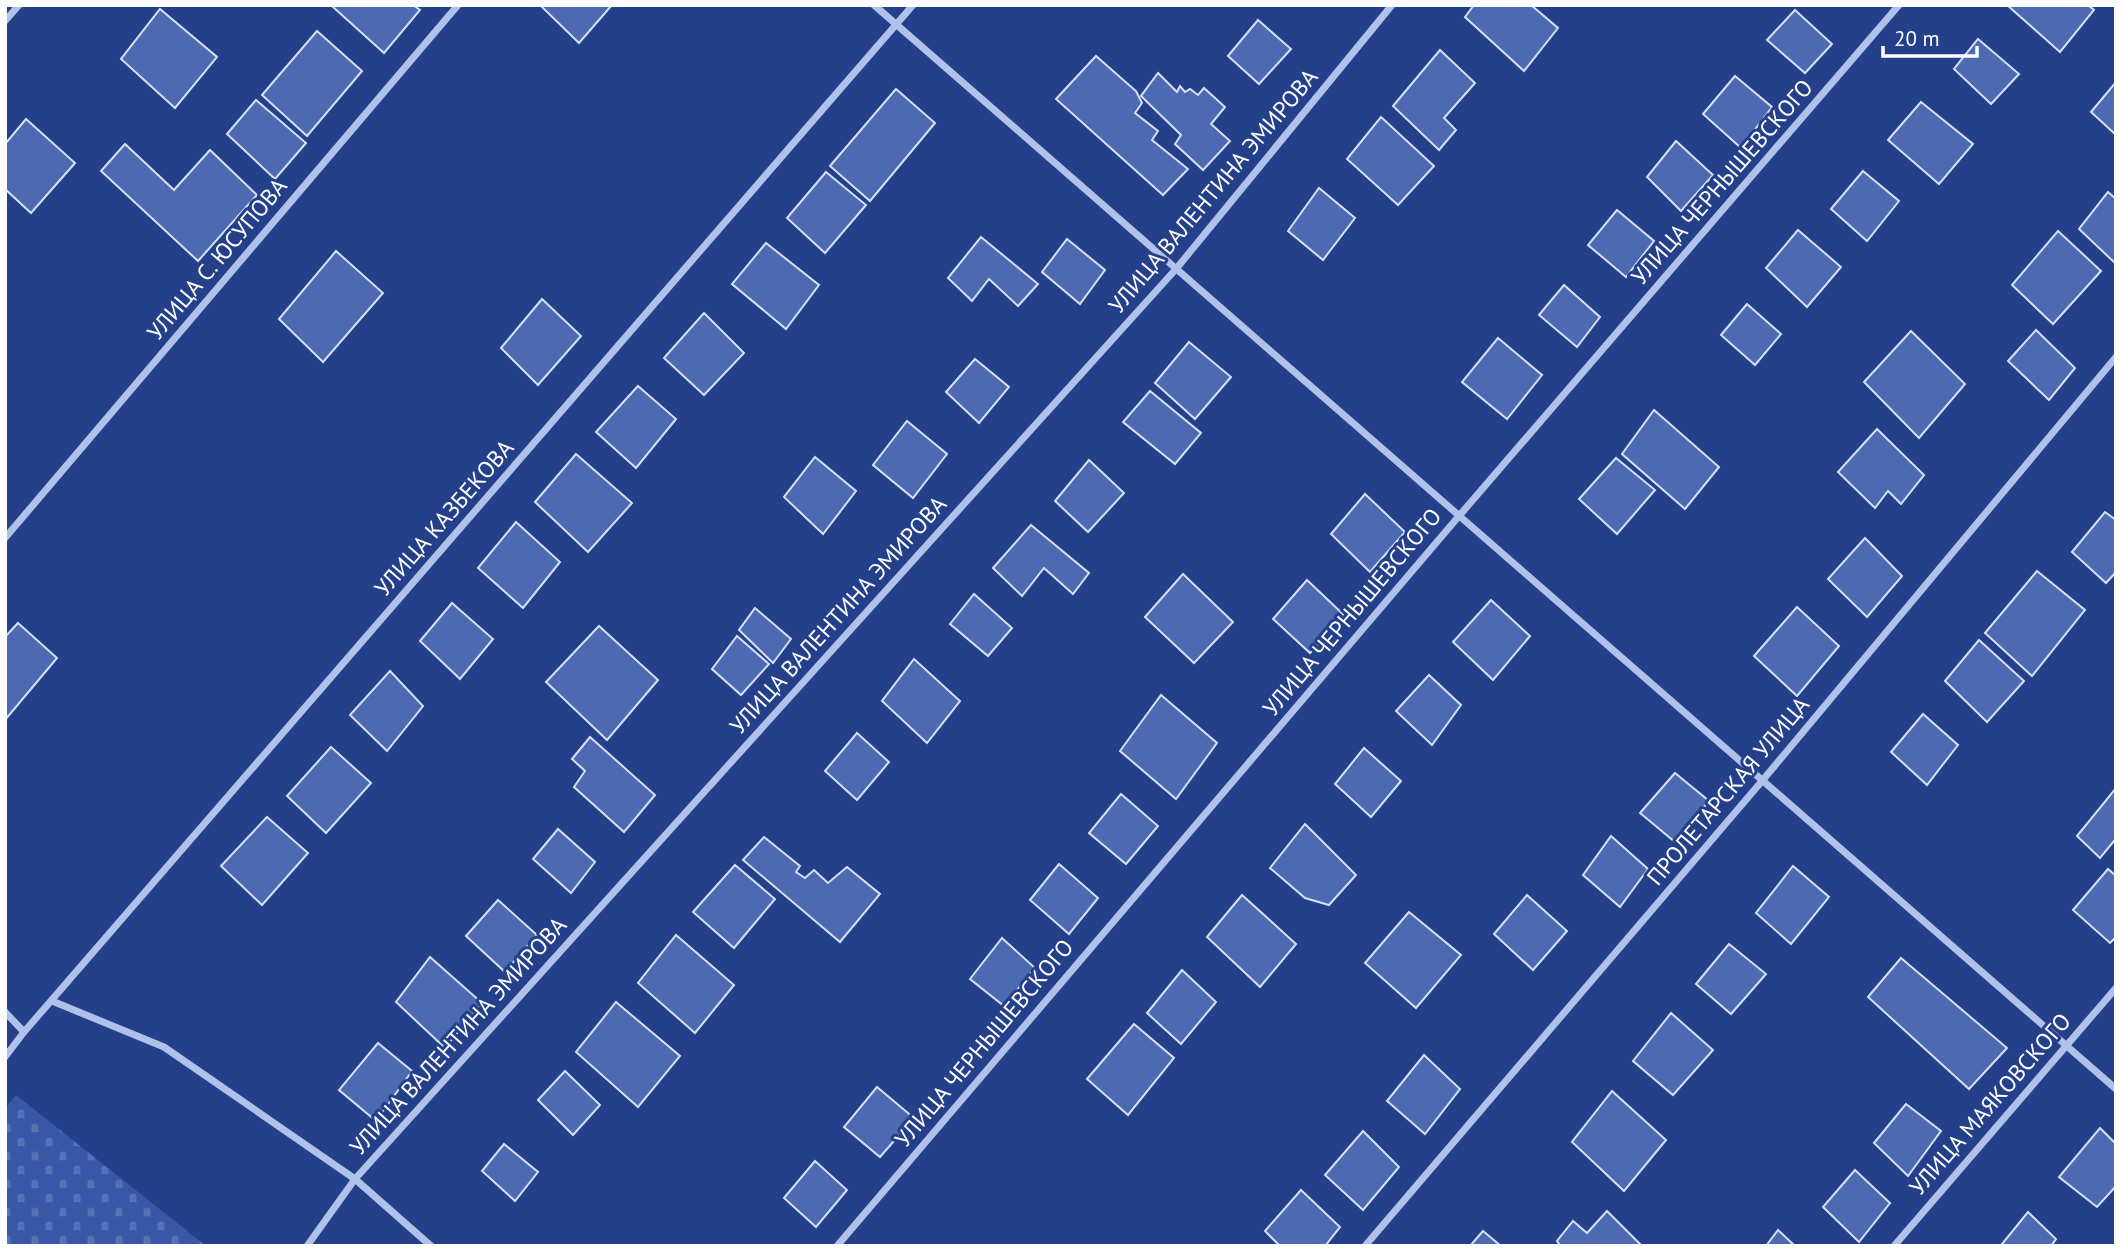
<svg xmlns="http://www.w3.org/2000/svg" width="2121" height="1251" viewBox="0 0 2121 1251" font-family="'PT Sans',sans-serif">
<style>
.cemetery{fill:url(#cemetery-stones)}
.building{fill:#4c69b2;stroke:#d6e0f8;stroke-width:2}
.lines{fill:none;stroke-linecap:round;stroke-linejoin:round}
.street{stroke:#b1c2ea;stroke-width:7}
.labels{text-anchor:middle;stroke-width:6;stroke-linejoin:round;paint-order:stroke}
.street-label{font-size:23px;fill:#fff;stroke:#24408a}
</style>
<defs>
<pattern id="cemetery-stones" width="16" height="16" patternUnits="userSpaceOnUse" patternTransform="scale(1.75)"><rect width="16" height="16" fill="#3858a7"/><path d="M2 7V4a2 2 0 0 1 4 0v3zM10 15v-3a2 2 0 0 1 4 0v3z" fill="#5671b4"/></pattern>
</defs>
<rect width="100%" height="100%" fill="#24408a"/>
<polygon class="cemetery" points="16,1095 206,1246 5,1246 5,1109"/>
<g class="building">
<polygon points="335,5 413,5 420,10 384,53 333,7"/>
<polygon points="540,5 612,5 579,43"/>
<polygon points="1474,5 1531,5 1558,28 1524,71 1465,17"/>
<polygon points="2007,5 2088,5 2094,10 2060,52"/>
<polygon points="160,9 217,57 175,108 121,59"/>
<polygon points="1795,10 1832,44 1805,73 1767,40"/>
<polygon points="1258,20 1291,49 1259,84 1228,56"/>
<polygon points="317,31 362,71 307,136 262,95"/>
<polygon points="1978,39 2019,74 1991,104 1954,69"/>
<polygon points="1440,50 1475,83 1444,118 1456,130 1439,150 1393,106"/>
<polygon points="1096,56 1136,91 1142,103 1135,113 1158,131 1152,140 1188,169 1163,195 1056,99"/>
<polygon points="1158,73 1177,92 1180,86 1185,92 1190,89 1198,95 1204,88 1225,107 1211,124 1230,141 1203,170 1175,144 1181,135 1141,96"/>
<polygon points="1735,76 1772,107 1741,148 1703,114"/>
<polygon points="2116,82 2116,135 2091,112"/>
<polygon points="896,89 935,123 870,201 830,166"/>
<polygon points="256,100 306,143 275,179 227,134"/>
<polygon points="1921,102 1973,144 1939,184 1888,140"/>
<polygon points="1381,117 1434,166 1398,205 1347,159"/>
<polygon points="26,119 75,163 31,213 5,189 5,144"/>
<polygon points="1676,141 1713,175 1681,211 1647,177"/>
<polygon points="125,144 174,190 210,150 257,195 198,261 101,171"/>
<polygon points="1863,171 1899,201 1867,241 1831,209"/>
<polygon points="826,172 866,205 825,253 787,218"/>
<polygon points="1319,188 1355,218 1323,260 1288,231"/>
<polygon points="2108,192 2116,199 2116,264 2079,229"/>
<polygon points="1617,210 1654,241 1626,277 1588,245"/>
<polygon points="1798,230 1841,267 1807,307 1766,268"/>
<polygon points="2058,231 2101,271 2053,324 2012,285"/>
<polygon points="981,237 1038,284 1018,306 989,279 972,301 948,278"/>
<polygon points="1067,239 1105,270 1080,304 1042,272"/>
<polygon points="766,243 819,285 786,329 732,284"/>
<polygon points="336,251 383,293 323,362 279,319"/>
<polygon points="1564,285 1600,317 1577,347 1539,315"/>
<polygon points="542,299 581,336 538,385 501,348"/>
<polygon points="1747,304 1781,334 1755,365 1721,335"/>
<polygon points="704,313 744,353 704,395 664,358"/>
<polygon points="2036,330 2075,368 2049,400 2008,361"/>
<polygon points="1911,331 1965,384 1919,438 1864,382"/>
<polygon points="1498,338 1542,375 1507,419 1462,382"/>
<polygon points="1189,342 1231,377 1195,419 1155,383"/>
<polygon points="975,359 1009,387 979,423 946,392"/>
<polygon points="638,386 676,419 636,468 596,432"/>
<polygon points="1150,391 1201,433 1175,464 1123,422"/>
<polygon points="1654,410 1719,467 1685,509 1622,454"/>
<polygon points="907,421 947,454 913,498 873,465"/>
<polygon points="1877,429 1924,475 1901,504 1888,491 1875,508 1838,472"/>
<polygon points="576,454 632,503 588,552 535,502"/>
<polygon points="815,457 856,491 823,534 784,497"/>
<polygon points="1616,458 1655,490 1617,534 1579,499"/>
<polygon points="1089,460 1124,493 1088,532 1055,501"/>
<polygon points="1365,494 1405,532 1370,572 1331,534"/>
<polygon points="2105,512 2116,520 2116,572 2106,583 2072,552"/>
<polygon points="516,522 560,562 523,608 478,568"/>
<polygon points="1031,525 1089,573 1073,594 1044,568 1022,596 993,568"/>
<polygon points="1865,538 1902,576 1867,617 1828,579"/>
<polygon points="2037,571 2085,610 2032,676 1985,633"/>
<polygon points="1183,574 1233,622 1194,663 1145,617"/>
<polygon points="1307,580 1345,616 1310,653 1273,619"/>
<polygon points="974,594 1012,628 988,656 950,624"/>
<polygon points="1491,600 1530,636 1493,680 1453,642"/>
<polygon points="452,603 493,639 460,679 420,641"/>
<polygon points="1797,607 1839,646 1797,696 1754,656"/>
<polygon points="755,608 791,639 773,663 739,630"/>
<polygon points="18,623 57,658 5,720 5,637"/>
<polygon points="599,626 658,680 607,740 546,682"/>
<polygon points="737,636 769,664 741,695 712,669"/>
<polygon points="1979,640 2024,681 1987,722 1945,681"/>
<polygon points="914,659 960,701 927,743 882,701"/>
<polygon points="390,671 423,706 387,751 350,715"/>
<polygon points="1429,675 1461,705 1432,745 1396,711"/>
<polygon points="1161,695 1217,743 1176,799 1120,751"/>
<polygon points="1923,714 1958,745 1927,785 1891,752"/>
<polygon points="857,733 889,762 857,800 825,771"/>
<polygon points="590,737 655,795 624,832 574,787 585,771 572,759"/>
<polygon points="331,747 371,783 326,833 287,796"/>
<polygon points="1364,748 1401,781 1371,817 1335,784"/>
<polygon points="1675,773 1709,801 1675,842 1640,813"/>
<polygon points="2116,788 2116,843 2114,841 2100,858 2077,836"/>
<polygon points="1121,794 1158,826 1126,864 1089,833"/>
<polygon points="267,817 308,853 262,905 221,866"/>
<polygon points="1305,824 1356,875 1329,905 1305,898 1270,868"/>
<polygon points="558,829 595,862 571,893 533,859"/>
<polygon points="1611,836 1648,869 1620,907 1583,875"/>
<polygon points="764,837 800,866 796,872 805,878 814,870 828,883 847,867 880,894 840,942 743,860"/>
<polygon points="1059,864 1098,898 1069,934 1030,900"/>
<polygon points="735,865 775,899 734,948 693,912"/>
<polygon points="1793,866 1829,897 1791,944 1756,913"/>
<polygon points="2108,869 2116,876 2116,937 2110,943 2073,910"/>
<polygon points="1242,895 1296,944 1260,987 1207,937"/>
<polygon points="1527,895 1567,931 1533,970 1494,934"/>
<polygon points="498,900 537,935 505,972 466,936"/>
<polygon points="1409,912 1461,955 1416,1008 1365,963"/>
<polygon points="676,935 734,985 695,1033 638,983"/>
<polygon points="1002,938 1035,968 1004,1006 970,979"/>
<polygon points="1729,944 1766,974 1731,1014 1696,984"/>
<polygon points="430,957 482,1003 445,1048 396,1002"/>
<polygon points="1901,958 2007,1048 1969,1089 1868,997"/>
<polygon points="1182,970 1216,1002 1181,1044 1147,1013"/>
<polygon points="616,1002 680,1056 638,1107 576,1052"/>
<polygon points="1671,1013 1713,1050 1673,1095 1633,1061"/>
<polygon points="1134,1024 1174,1058 1128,1115 1087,1079"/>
<polygon points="378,1043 412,1071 376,1121 339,1090"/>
<polygon points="1424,1055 1460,1089 1425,1134 1387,1101"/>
<polygon points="565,1071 600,1105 573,1135 538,1100"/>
<polygon points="877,1087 914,1118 880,1157 844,1127"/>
<polygon points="1612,1091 1666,1140 1624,1191 1572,1142"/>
<polygon points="1906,1104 1941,1131 1908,1176 1874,1143"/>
<polygon points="2100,1128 2116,1144 2116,1186 2097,1207 2059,1177"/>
<polygon points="1363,1131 1399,1167 1363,1210 1325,1175"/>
<polygon points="504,1144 538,1172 515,1201 482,1171"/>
<polygon points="815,1161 847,1190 816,1227 784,1198"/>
<polygon points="1855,1170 1890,1203 1859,1242 1823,1207"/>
<polygon points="1301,1190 1340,1227 1325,1246 1280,1246 1265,1231"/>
<polygon points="1607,1211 1642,1246 1561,1246 1557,1241 1573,1221 1587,1233"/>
<polygon points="2028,1212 2056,1239 2051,1246 2004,1246 2002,1244"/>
<polygon points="1778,1230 1795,1246 1766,1246"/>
<polygon points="1483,1231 1501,1246 1470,1246"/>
</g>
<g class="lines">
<g class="street">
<polyline points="874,5 2116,1089"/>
<polyline points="5,21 19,5"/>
<polyline points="5,538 458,5"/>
<polyline points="52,1001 164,1047 355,1179 431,1246"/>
<polyline points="5,1012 24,1032"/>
<polyline points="5,1057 24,1032 913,5"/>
<polyline points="307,1246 355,1179 1176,269 1392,5"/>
<polyline points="837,1246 1459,516 1899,5"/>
<polyline points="1365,1246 1762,781 2116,357"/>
<polyline points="1894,1246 2116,988"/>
</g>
</g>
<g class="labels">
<g class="street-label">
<text transform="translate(1722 182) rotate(-49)" y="8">УЛИЦА ЧЕРНЫШЕВСКОГО</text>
<text transform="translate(1213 191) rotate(-50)" y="8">УЛИЦА ВАЛЕНТИНА ЭМИРОВА</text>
<text transform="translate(217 259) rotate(-50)" y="8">УЛИЦА С. ЮСУПОВА</text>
<text transform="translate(444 518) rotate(-49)" y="8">УЛИЦА КАЗБЕКОВА</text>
<text transform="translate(1352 612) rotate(-50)" y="8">УЛИЦА ЧЕРНЫШЕВСКОГО</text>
<text transform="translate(838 615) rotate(-48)" y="8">УЛИЦА ВАЛЕНТИНА ЭМИРОВА</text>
<text transform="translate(1728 791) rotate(-50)" y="8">ПРОЛЕТАРСКАЯ УЛИЦА</text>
<text transform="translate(458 1036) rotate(-48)" y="8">УЛИЦА ВАЛЕНТИНА ЭМИРОВА</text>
<text transform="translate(984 1043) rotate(-50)" y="8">УЛИЦА ЧЕРНЫШЕВСКОГО</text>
<text transform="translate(1990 1104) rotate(-49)" y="8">УЛИЦА МАЯКОВСКОГО</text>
</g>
</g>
<rect width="2121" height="1251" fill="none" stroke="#ffffff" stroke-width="14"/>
<path d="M1883 46v10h94v-10" fill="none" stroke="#ffffff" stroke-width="3.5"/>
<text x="1894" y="46" font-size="21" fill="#ffffff" stroke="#24408a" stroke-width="5" paint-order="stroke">20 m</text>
</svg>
